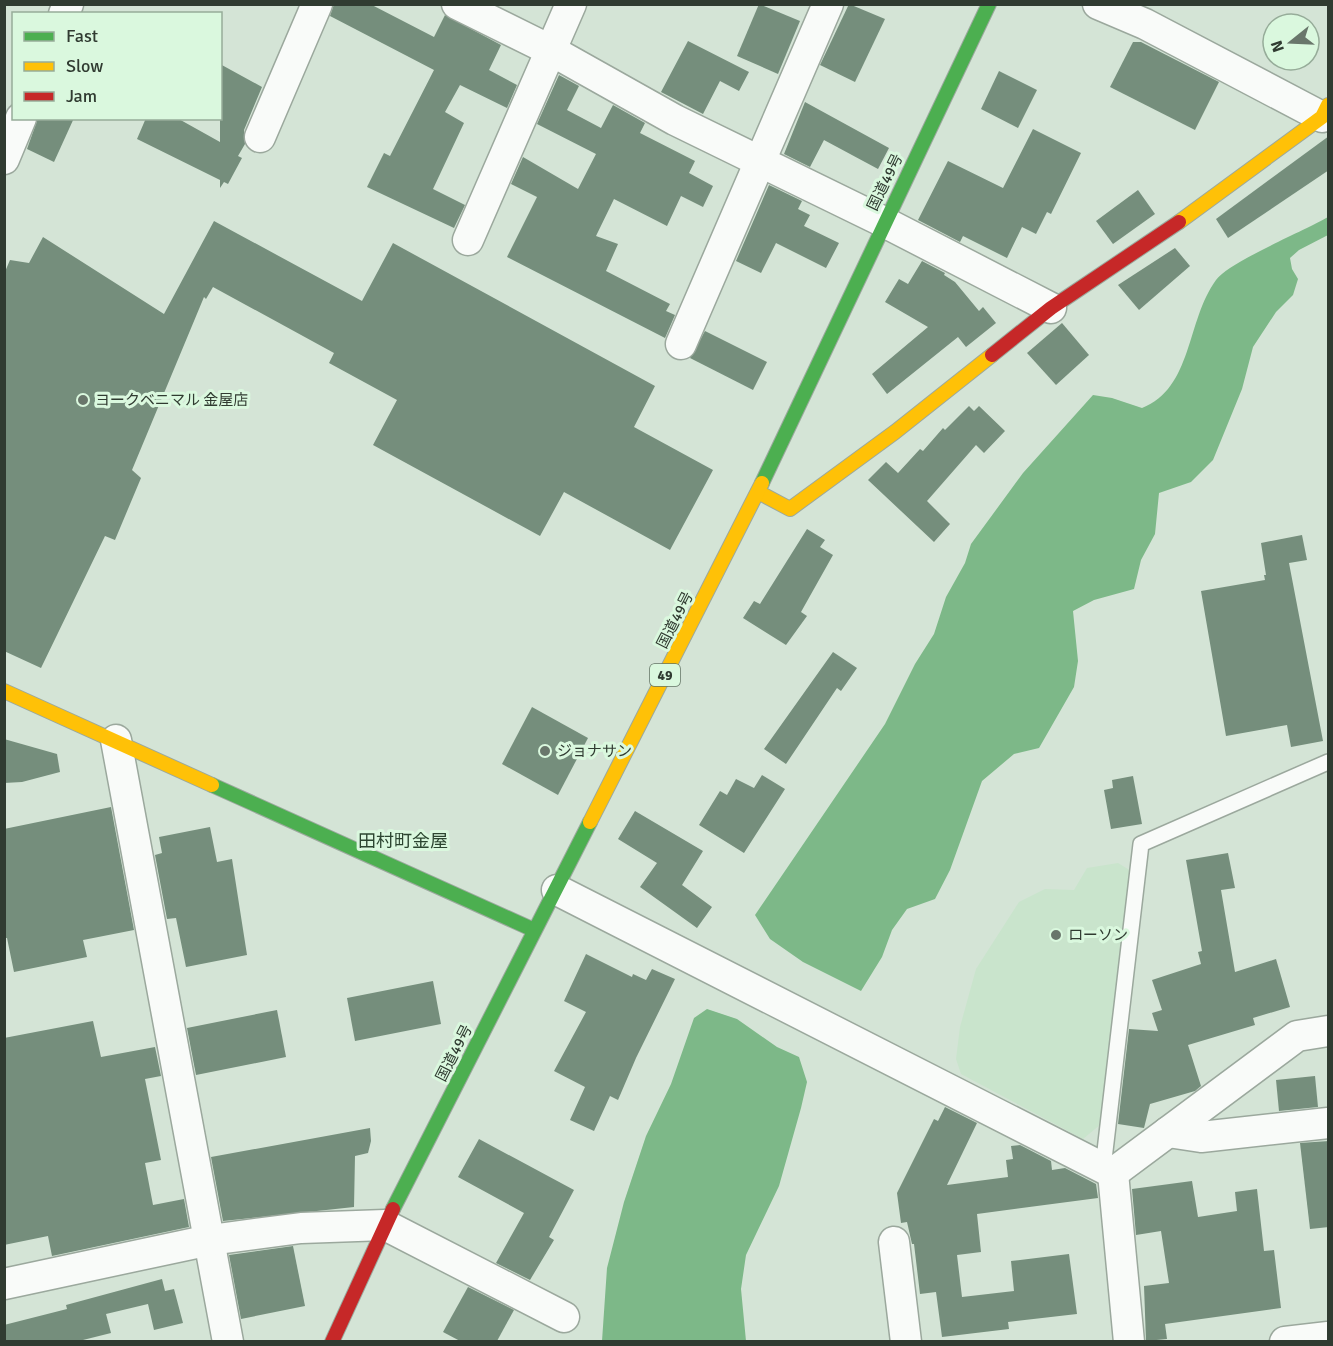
<svg xmlns="http://www.w3.org/2000/svg" width="1333" height="1346" viewBox="0 0 1333 1346" font-family="Signika,'Noto Sans JP',sans-serif">
<style>
.built{fill:#c9e4cc}
.water{fill:#7db888}
.building{fill:#758e7c}
.lines{fill:none;stroke-linecap:round;stroke-linejoin:round}
.lane-casing{stroke:#9ba89d;stroke-width:18}
.street-casing{stroke:#9ba89d;stroke-width:33}
.fast-casing{stroke:#9ba89d;stroke-width:16}
.slow-casing{stroke:#9ba89d;stroke-width:16}
.jam-casing{stroke:#9ba89d;stroke-width:16}
.lane{stroke:#f9fbf9;stroke-width:15}
.street{stroke:#f9fbf9;stroke-width:30}
.fast{stroke:#4caf50;stroke-width:14}
.slow{stroke:#ffc107;stroke-width:14}
.jam{stroke:#c62828;stroke-width:14}
.poi-dot{fill:#69766b;stroke:#daf8de;stroke-width:2}
.labels{text-anchor:middle;stroke-width:6;stroke-linejoin:round;paint-order:stroke}
.shield{fill:#daf8de;stroke:#637465;stroke-width:1.5}
.shield-label{font-size:14px;font-weight:bold;fill:#303b31}
.street-label{font-size:15px;fill:#303b31;stroke:#daf8de}
.poi-label{font-size:15px;fill:#303b31;stroke:#daf8de;text-anchor:start}
.quarter-label{font-size:18px;fill:#2c4530;stroke:#daf8de}
</style>
<rect width="100%" height="100%" fill="#d4e4d6"/>
<polygon class="built" points="1118,863 1131,871 1101,1124 1083,1139 961,1074 956,1059 960,1027 976,969 1019,902 1045,889 1074,890 1087,868"/>
<g class="water">
<path d="M1328 217V235L1299 250 1290 258 1292 269 1298 279 1293 295 1276 312 1253 347 1242 389 1213 460 1191 482 1159 493 1155 534 1141 560 1134 589 1094 600 1073 611 1078 661 1074 687 1039 748 1014 754 982 781 950 870 935 899 907 909 892 930 882 957 861 991 803 962 770 939 755 915 885 724 915 664 934 634 946 597 965 563 971 544 1023 473 1093 395 1112 398 1142 408C1193 388 1186 321 1216 280 1229 262 1304 231 1328 217Z"/>
<polygon points="707,1009 737,1019 777,1047 799,1057 807,1082 801,1108 779,1186 746,1255 741,1289 746,1341 602,1341 607,1268 624,1202 646,1136 671,1084 694,1018"/>
</g>
<g class="building">
<polygon points="334,4 370,4 434,37 445,15 501,45 489,70 517,85 507,108 460,85 445,112 464,123 433,189 465,205 454,228 367,187 384,153 390,156 434,70 330,16"/>
<polygon points="759,4 800,21 778,74 737,56"/>
<polygon points="849,4 885,19 855,82 820,65"/>
<polygon points="688,41 749,72 739,91 720,81 703,114 661,92"/>
<polygon points="1133,42 1141,42 1219,82 1195,130 1110,87"/>
<polygon points="220,64 262,87 244,130 245,144 238,156 242,158 228,184 224,182 220,188 220,180 137,139 146,118 177,118 220,142"/>
<polygon points="999,71 1037,90 1018,128 981,109"/>
<polygon points="559,75 579,86 567,110 601,128 613,105 645,123 640,133 695,161 689,173 713,186 703,207 681,196 667,226 614,199 596,236 618,244 606,271 670,304 666,311 675,315 665,338 507,257 537,197 511,184 523,157 578,189 596,154 537,124"/>
<polygon points="805,102 889,148 878,169 824,140 810,167 784,154"/>
<polygon points="38,118 74,118 54,162 27,149"/>
<polygon points="1033,129 1081,153 1051,214 1047,212 1036,234 1022,227 1007,258 963,236 960,242 918,220 948,161 1003,188"/>
<polygon points="1329,136 1329,170 1228,238 1216,219"/>
<polygon points="769,185 802,201 798,209 810,215 804,226 839,243 826,268 776,243 761,273 736,261"/>
<polygon points="1138,190 1155,214 1113,244 1096,221"/>
<polygon points="214,221 362,301 393,243 655,386 634,427 713,470 670,550 564,492 540,536 373,445 397,400 329,363 334,353 213,287 206,299 204,297 132,470 141,478 115,540 105,536 41,668 4,651 4,274 10,260 29,263 43,237 164,314"/>
<polygon points="1175,248 1190,266 1139,310 1118,285"/>
<polygon points="922,261 945,273 944,275 955,282 979,311 983,307 996,323 966,347 958,337 887,394 872,374 928,327 885,302 899,279 908,284"/>
<polygon points="1062,323 1089,355 1056,385 1027,353"/>
<polygon points="705,331 767,362 753,390 690,358"/>
<polygon points="969,406 974,411 979,406 1005,431 984,453 976,445 927,501 950,524 934,542 868,480 886,462 898,473 920,449 923,451 943,428 945,430"/>
<polygon points="807,529 825,540 820,547 833,555 801,612 807,616 786,645 743,618 754,601 760,604"/>
<polygon points="1302,535 1307,560 1289,563 1323,741 1291,747 1287,725 1226,736 1201,591 1265,580 1264,575 1266,575 1261,543"/>
<polygon points="833,652 857,668 841,691 837,688 786,764 764,749"/>
<polygon points="532,707 588,738 558,795 502,764"/>
<polygon points="4,739 57,754 60,772 22,782 4,783"/>
<polygon points="762,775 785,789 744,853 699,825 720,791 727,795 736,779 754,788"/>
<polygon points="1133,776 1142,824 1111,829 1104,790 1113,788 1112,780"/>
<polygon points="111,807 134,930 83,940 87,957 14,972 7,938 4,938 4,829"/>
<polygon points="635,811 703,851 682,885 712,907 697,928 640,887 657,863 618,839"/>
<polygon points="210,827 217,862 232,859 247,955 186,967 176,918 167,919 155,855 162,853 159,837"/>
<polygon points="1228,853 1235,888 1221,890 1235,972 1276,959 1290,1007 1253,1018 1255,1025 1188,1045 1201,1086 1195,1091 1150,1104 1144,1128 1118,1124 1129,1029 1158,1031 1152,1013 1162,1010 1152,980 1201,964 1198,952 1202,951 1186,860"/>
<polygon points="586,954 632,977 633,974 646,980 652,969 675,979 636,1058 618,1100 610,1096 594,1131 570,1120 585,1087 554,1071 586,1012 564,1001"/>
<polygon points="433,981 441,1024 355,1041 347,998"/>
<polygon points="277,1010 286,1057 196,1075 187,1028"/>
<polygon points="93,1021 101,1057 155,1047 161,1076 145,1079 161,1160 145,1163 153,1205 184,1199 189,1227 52,1256 48,1236 4,1245 4,1038"/>
<polygon points="1315,1076 1318,1107 1279,1111 1276,1080"/>
<polygon points="945,1107 977,1123 947,1185 1008,1177 1006,1160 1013,1159 1011,1146 1020,1145 1051,1161 1052,1170 1065,1168 1096,1184 1098,1198 977,1214 981,1252 957,1255 962,1297 1014,1291 1011,1261 1069,1254 1077,1314 1008,1322 1009,1329 942,1337 936,1292 920,1294 914,1244 912,1244 907,1222 901,1223 897,1193 934,1119 938,1121"/>
<polygon points="370,1128 371,1141 368,1153 355,1156 354,1207 223,1221 211,1157"/>
<polygon points="479,1139 574,1190 549,1237 554,1240 530,1280 496,1263 524,1213 458,1177"/>
<polygon points="1329,1141 1329,1227 1310,1229 1300,1143"/>
<polygon points="1192,1181 1198,1217 1237,1211 1235,1192 1257,1189 1264,1251 1274,1250 1281,1308 1165,1324 1167,1339 1146,1341 1144,1286 1169,1283 1161,1231 1136,1235 1132,1189"/>
<polygon points="293,1246 305,1306 241,1319 229,1255"/>
<polygon points="162,1279 165,1291 174,1289 183,1323 154,1330 148,1304 106,1314 111,1333 79,1341 4,1341 4,1325 67,1309 66,1305"/>
<polygon points="468,1287 514,1310 497,1341 460,1341 443,1332"/>
</g>
<g class="lines">
<defs>
<polyline id="lane" points="1103,1168 1141,844 1328,762"/>
<g id="street">
<polyline points="457,4 552,51 675,120 884,222 1051,308"/>
<polyline points="1098,4 1145,24 1322,117 1328,115"/>
<polyline points="64,14 68,4"/>
<polyline points="260,137 317,4"/>
<polyline points="4,159 21,118"/>
<polyline points="468,240 571,4"/>
<polyline points="681,344 828,4"/>
<polyline points="116,740 228,1342"/>
<polyline points="557,890 1113,1173"/>
<polyline points="1168,1132 1201,1137 1328,1123"/>
<polyline points="1113,1173 1297,1036 1328,1031"/>
<polyline points="1113,1173 1129,1342"/>
<polyline points="894,1242 906,1342"/>
<polyline points="4,1284 210,1240 301,1228 385,1225 564,1317"/>
<polyline points="1285,1342 1328,1337"/>
</g>
<g id="fast">
<polyline points="762,483 989,4"/>
<polyline points="212,785 534,930"/>
<polyline points="393,1209 590,822"/>
</g>
<g id="slow">
<polyline points="1179,222 1322,117 1328,105"/>
<polyline points="758,492 790,509 895,432 992,355"/>
<polyline points="4,691 212,785"/>
<polyline points="590,822 762,483"/>
</g>
<g id="jam">
<polyline points="992,355 1051,308 1179,222"/>
<polyline points="332,1342 393,1209"/>
</g>
</defs>
<use href="#lane" class="lane-casing"/>
<use href="#street" class="street-casing"/>
<use href="#fast" class="fast-casing"/>
<use href="#slow" class="slow-casing"/>
<use href="#jam" class="jam-casing"/>
<use href="#lane" class="lane"/>
<use href="#street" class="street"/>
<use href="#fast" class="fast"/>
<use href="#slow" class="slow"/>
<use href="#jam" class="jam"/>
</g>
<g class="poi-dot">
<circle cx="83" cy="400" r="6"/>
<circle cx="545" cy="751" r="6"/>
<circle cx="1056" cy="935" r="6"/>
</g>
<g class="labels">
<rect class="shield" x="650" y="664" width="30" height="22" rx="4.5"/>
<g class="shield-label">
<text x="665" y="680">49</text>
</g>
<g class="street-label">
<text transform="translate(885 182) rotate(-64)" y="5">国道49号</text>
<text transform="translate(675 620) rotate(-63)" y="5">国道49号</text>
<text transform="translate(454 1053) rotate(-63)" y="5">国道49号</text>
</g>
<g class="poi-label">
<text x="95" y="405">ヨークベニマル 金屋店</text>
<text x="557" y="756">ジョナサン</text>
<text x="1068" y="940">ローソン</text>
</g>
<g class="quarter-label">
<text x="403" y="847">田村町金屋</text>
</g>
</g>
<rect width="1333" height="1346" fill="none" stroke="#303b31" stroke-width="12"/>
<rect x="12" y="12" width="210" height="108" fill="#daf8de" stroke="#96ac99" stroke-width="1.5"/>
<rect x="24" y="32" width="30" height="9" fill="#4caf50" stroke="#96ac99" stroke-width="1.5"/>
<text x="66" y="42" font-size="18" fill="#303b31">Fast</text>
<rect x="24" y="62" width="30" height="9" fill="#ffc107" stroke="#96ac99" stroke-width="1.5"/>
<text x="66" y="72" font-size="18" fill="#303b31">Slow</text>
<rect x="24" y="92" width="30" height="9" fill="#c62828" stroke="#96ac99" stroke-width="1.5"/>
<text x="66" y="102" font-size="18" fill="#303b31">Jam</text>
<g transform="translate(1291 42) rotate(252)"><circle r="28" fill="#daf8de" stroke="#96ac99" stroke-width="1.5"/>
<path d="M0-4.5L10 22L0 15L-10 22Z" fill="#69766b"/>
<text y="-9" font-size="16" font-weight="bold" text-anchor="middle" fill="#303b31">N</text>
</g>
</svg>
